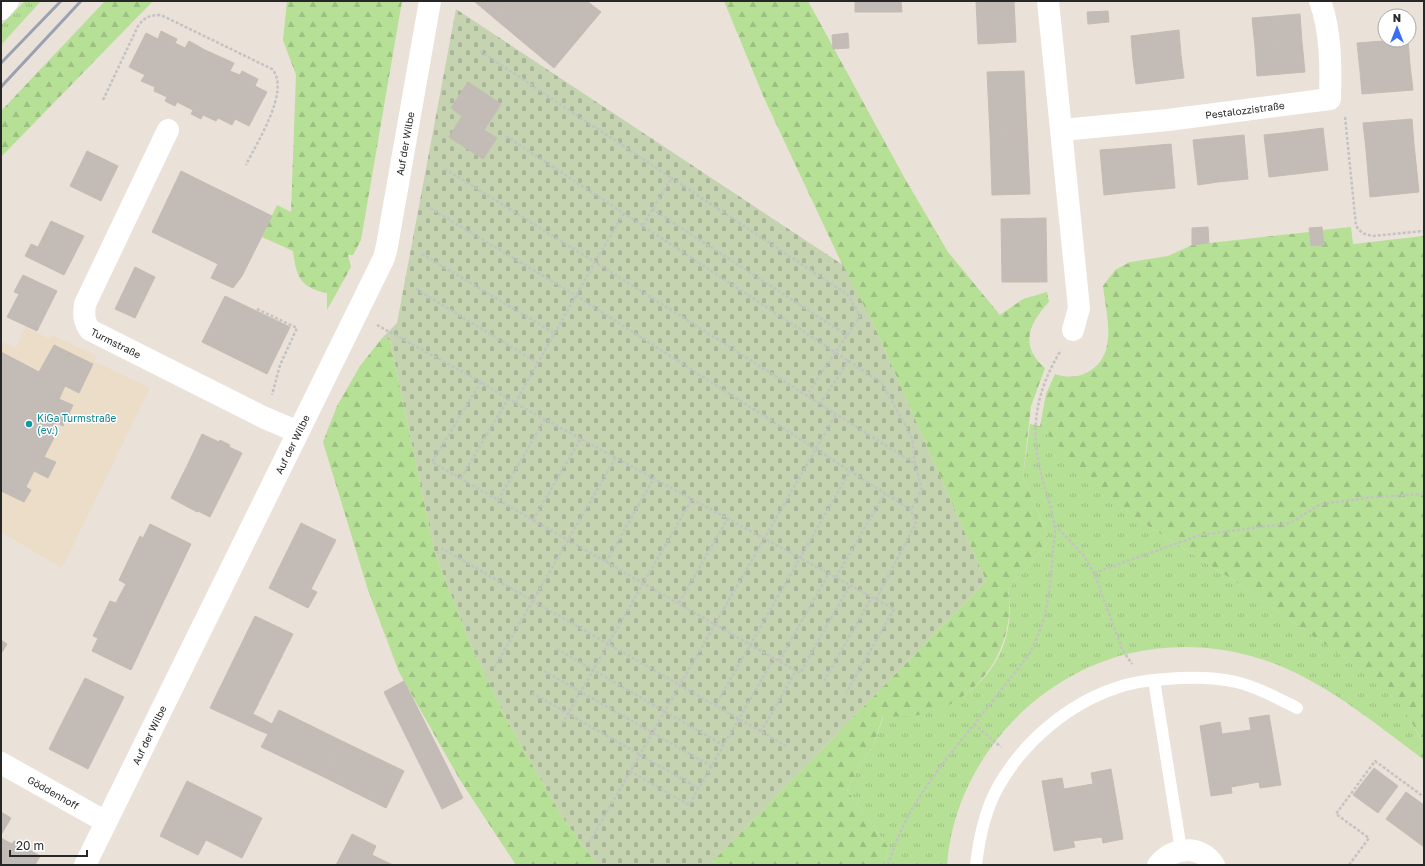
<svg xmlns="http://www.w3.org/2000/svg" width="1425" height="866" viewBox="0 0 1425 866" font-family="'Golos Text',sans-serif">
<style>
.education{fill:#ecddc8}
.grass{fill:url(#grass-tufts)}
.forest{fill:url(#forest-firs)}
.cemetery{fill:url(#cemetery-stones)}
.building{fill:#c2bbb6;stroke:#c5bdb3}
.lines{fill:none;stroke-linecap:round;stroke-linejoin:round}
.path{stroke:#c3c3c3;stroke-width:2.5;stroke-dasharray:3 2;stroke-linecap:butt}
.service{stroke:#fff;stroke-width:12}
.minor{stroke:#fff;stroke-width:22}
.rail{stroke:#9ca1b2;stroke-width:3}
.culture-dot{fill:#0f9aa8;stroke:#fff;stroke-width:1.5}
.labels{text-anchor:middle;stroke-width:3;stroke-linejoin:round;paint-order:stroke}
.street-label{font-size:10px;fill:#272727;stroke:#fff}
.culture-label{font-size:10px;fill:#0d838f;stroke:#fff;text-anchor:start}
</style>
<defs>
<pattern id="grass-tufts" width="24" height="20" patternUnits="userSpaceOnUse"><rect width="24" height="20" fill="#b6e096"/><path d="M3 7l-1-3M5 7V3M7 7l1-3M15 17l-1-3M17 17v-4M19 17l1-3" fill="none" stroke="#9cc081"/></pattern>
<pattern id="forest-firs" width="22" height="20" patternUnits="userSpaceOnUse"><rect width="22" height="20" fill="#b6e096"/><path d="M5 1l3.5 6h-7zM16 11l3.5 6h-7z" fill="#9cc081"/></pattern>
<pattern id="cemetery-stones" width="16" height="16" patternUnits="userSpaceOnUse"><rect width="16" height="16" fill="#c5d3b0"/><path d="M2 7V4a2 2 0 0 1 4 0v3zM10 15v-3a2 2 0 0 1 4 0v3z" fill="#a9b597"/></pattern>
</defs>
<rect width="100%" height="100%" fill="#eae1d9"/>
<polygon class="education" points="25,327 50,339 52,335 97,356 94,361 150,388 62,568 1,532 1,348 4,342 16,348"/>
<g class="grass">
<polygon points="25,1 41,1 1,45 1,25"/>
<path d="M1030 424 1040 426 1092 480 1137 519 1233 580 1393 691 1421 739 1415 753C1368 718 1318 677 1261 659 1218 645 1171 643 1127 654 1031 678 954 766 947 865H884L888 847 847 790 861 763 873 747 884 715C958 723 1021 665 1008 589L1050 541 1023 477Z"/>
</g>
<g class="forest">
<polygon points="105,1 153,1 1,157 1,111"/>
<path d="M287 1H402L361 240 353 255H348L351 267 327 310V293C300 288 296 276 293 251L262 237 277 205 291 212 296 75 283 40Z"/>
<path d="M724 1H808L904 177 948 252 1000 315 1023 299 1047 292 1049 302C1029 323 1019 346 1045 368L1031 406 1023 477 1050 541 1008 589C1017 645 980 702 923 714 910 717 897 717 883 716L873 747 861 763 847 790 888 847 884 865H709L986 581 872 321 850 281 764 98Z"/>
<path d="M1351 227 1353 244 1424 236V760L1415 753 1421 738 1392 691 1233 580 1137 519 1092 481 1040 426 1046 394 1055 374C1067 378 1076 378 1088 372 1119 355 1106 314 1103 286L1115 270 1130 262 1168 256 1192 245 1309 232 1311 246 1323 245 1322 230Z"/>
<polygon points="383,337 390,340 435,553 471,646 509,724 563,818 597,865 516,865 460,780 399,672 368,590 323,442 337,406 360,366"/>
</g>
<polygon class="cemetery" points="456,9 843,265 872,321 986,581 709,865 597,865 563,818 509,724 471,646 435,553 390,340 383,337 397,323"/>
<g class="building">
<polygon points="474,1 509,1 494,18"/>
<polygon points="509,1 587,1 601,12 554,68 494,18"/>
<polygon points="855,1 901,1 902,12 855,12"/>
<polygon points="976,1 1014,1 1016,42 978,44"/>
<polygon points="1108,11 1109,22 1088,24 1087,12"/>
<polygon points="1300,14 1302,42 1255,47 1252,18"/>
<polygon points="1179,30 1181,55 1133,60 1131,36"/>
<polygon points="161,31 177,39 175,43 185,48 189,41 205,50 234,63 230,71 240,75 242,71 258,79 255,86 267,92 249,126 235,119 232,125 218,118 216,121 203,115 201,119 191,114 193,110 177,102 175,106 165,101 167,97 154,91 155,87 141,81 145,75 129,67 146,33 158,39"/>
<polygon points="848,33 849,48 833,49 832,35"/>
<polygon points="1396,40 1408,40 1410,65 1360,71 1357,43"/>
<polygon points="1302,42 1305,72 1257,76 1255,47"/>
<polygon points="1181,55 1184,78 1136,84 1133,60"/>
<polygon points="1410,65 1413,90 1362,94 1360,71"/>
<polygon points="1024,71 1027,132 990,134 987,72"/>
<polygon points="468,82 501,104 484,130 497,138 483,159 449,137 462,116 451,108"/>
<polygon points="1412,119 1414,144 1366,150 1363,123"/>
<polygon points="1323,128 1328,170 1296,174 1292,132"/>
<polygon points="1027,132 1030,194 992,195 990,134"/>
<polygon points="1292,132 1296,174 1269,177 1264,135"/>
<polygon points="1244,135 1248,179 1218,182 1213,138"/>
<polygon points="1213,138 1218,182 1198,185 1193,140"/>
<polygon points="1171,144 1175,188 1153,190 1148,146"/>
<polygon points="1414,144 1419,192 1370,197 1366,150"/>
<polygon points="1148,146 1153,190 1131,192 1127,148"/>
<polygon points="1127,148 1131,192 1104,195 1100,150"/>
<polygon points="87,151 118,166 101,201 70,186"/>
<polygon points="181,171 272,216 242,276 233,288 211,278 218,264 152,232"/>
<polygon points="1046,218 1047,282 1002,282 1001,219"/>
<polygon points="51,221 84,236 64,275 25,256 31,244 38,247"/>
<polygon points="1208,227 1209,243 1192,245 1192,228"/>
<polygon points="1322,227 1324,245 1311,246 1309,228"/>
<polygon points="135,267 155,277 135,318 115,309"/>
<polygon points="23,275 57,291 37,331 7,317 19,294 14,292"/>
<polygon points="225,296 290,327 267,374 202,342"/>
<polygon points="54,345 93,364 79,393 65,386 59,399 73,405 63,426 57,423 51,434 55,436 44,457 56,462 48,478 34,471 26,487 31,490 24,502 1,491 1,439 3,435 1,434 1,352 39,372"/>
<polygon points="202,434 219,442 220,440 230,445 229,447 242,453 226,485 187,466"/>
<polygon points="187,466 226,485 210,517 198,511 197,512 171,498"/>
<polygon points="301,523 336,540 311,589 317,592 308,608 269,588"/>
<polygon points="150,524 191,544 158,613 120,595 126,584 119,580 140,536 143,538"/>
<polygon points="120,595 158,613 131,670 92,651 98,638 93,636 110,601 116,603"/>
<polygon points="255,616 293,634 253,714 263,719 258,730 210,708"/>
<polygon points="1,640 7,644 1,654"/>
<polygon points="85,678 124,697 105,735 66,715"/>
<polygon points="404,681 463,798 442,809 384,692"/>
<polygon points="279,710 342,741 324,777 261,747 268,734 258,730 263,719 272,724"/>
<polygon points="66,715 105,735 88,769 49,749"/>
<polygon points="1269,715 1281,785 1260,788 1259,782 1231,787 1232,793 1211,796 1200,726 1220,722 1222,734 1251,730 1249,718"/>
<polygon points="342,741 404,771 386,808 324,777"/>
<polygon points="1374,768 1398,786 1378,813 1353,795"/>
<polygon points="1111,769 1123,839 1103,843 1102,837 1073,841 1075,847 1054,851 1042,781 1062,778 1064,789 1093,784 1091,773"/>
<polygon points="187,781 262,818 242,858 206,840 198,855 160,836"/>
<polygon points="1406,792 1424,805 1424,847 1386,819"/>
<polygon points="1,812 11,818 1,835"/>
<polygon points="352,834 376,846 372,855 393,865 336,865"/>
<polygon points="1,838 12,844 14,841 40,856 35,865 1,865"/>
</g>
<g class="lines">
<g class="path">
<polyline points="480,51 848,295 860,316 806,396"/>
<path d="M103 100 138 26C145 17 149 15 161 15L272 69C291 90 257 142 246 165"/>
<polyline points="1345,117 1356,226 1362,233 1372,236 1424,231"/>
<polyline points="506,136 882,383 912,438 915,464"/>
<polyline points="445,169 595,262 624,213"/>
<polyline points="430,208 575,295 911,510 916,523 876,599"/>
<polyline points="652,209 848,336"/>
<polyline points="643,225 672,177"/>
<polyline points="422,254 554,333"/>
<polyline points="416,289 538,363"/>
<polyline points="257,309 297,328 280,365 272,395"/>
<polyline points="377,325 481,382 515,403 894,609 846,693"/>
<polyline points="481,382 432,462 796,671 800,673 850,585"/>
<polyline points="515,403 595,262 915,464 922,489 911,510"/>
<polyline points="820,404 849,360"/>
<polyline points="461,478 508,399"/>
<polyline points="498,500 545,419"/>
<polyline points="533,520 581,438"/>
<polyline points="1055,525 1084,556 1094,573 1122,649 1132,664"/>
<polyline points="441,548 786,746"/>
<polyline points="606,562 654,478"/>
<polyline points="1094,573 1200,535 1290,523 1321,504 1373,497 1424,494"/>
<polyline points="836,577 885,493"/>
<polyline points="679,603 728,518"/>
<polyline points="557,649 723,745"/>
<polyline points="779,661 829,573"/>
<polyline points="494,668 616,457"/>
<polyline points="544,671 711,766"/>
<polyline points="824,681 872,597"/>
<polyline points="532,693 698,788"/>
<polyline points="715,706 850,471"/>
<polyline points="562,724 692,499"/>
<polyline points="974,724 1001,747"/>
<polyline points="761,732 796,671"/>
<polyline points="630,771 689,805 774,658"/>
<polyline points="589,843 836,414"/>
<path d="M888 865C904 812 933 775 968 732 988 707 1008 681 1028 656 1048 620 1050 590 1053 550 1054 542 1056 531 1054 523 1051 505 1044 487 1040 470 1030 424 1037 390 1061 350"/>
<polyline points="1349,865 1369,838 1336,814 1375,761 1424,797"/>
</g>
<g class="service">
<polyline points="1154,680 1181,850"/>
<path d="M976 865C979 839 985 810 998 787 1023 742 1068 704 1116 688 1132 682 1150 680 1166 679 1189 677 1213 677 1236 682 1257 687 1277 698 1297 708"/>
</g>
<g class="minor">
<polyline points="1048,1 1079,308 1073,330"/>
<polyline points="1,9 8,1"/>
<path id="s1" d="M168 130 85 304C84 314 83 321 90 330L265 418 298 432"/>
<path id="s2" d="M1062 130 1168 120 1330 99C1331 68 1331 31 1320 1"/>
<path id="s3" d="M1 763 106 822"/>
<path id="s4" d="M85 865 384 258 387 246 430 1"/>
<path d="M1158 865C1173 847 1200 844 1214 865"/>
</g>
<g class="rail">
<polyline points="1,63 61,1"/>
<polyline points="1,87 81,1"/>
</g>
</g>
<circle class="culture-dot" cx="29" cy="424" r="4"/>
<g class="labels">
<g class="street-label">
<text dy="4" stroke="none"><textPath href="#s2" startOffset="184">Pestalozzistraße</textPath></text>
<text dy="4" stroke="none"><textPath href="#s4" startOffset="793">Auf der Wilbe</textPath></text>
<text dy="4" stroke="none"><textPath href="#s1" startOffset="249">Turmstraße</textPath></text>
<text dy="4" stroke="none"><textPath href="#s4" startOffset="469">Auf der Wilbe</textPath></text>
<text dy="4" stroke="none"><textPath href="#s4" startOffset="145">Auf der Wilbe</textPath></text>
<text dy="4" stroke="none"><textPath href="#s3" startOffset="60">Göddenhoff</textPath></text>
</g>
<g class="culture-label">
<text x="37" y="422">KiGa Turmstraße<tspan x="37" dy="12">(ev.)</tspan></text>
</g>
</g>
<rect width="1425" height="866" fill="none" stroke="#272727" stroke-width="4"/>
<g transform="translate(1397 28)"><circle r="19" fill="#ffffff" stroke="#a9a9a9"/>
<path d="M0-3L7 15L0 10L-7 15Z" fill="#3a6ef6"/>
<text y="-6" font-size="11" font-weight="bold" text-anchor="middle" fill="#272727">N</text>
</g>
<path d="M10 850v6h77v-6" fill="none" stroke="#272727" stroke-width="2"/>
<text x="16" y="850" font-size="12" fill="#272727" stroke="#ffffff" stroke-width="3" paint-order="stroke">20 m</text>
</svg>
